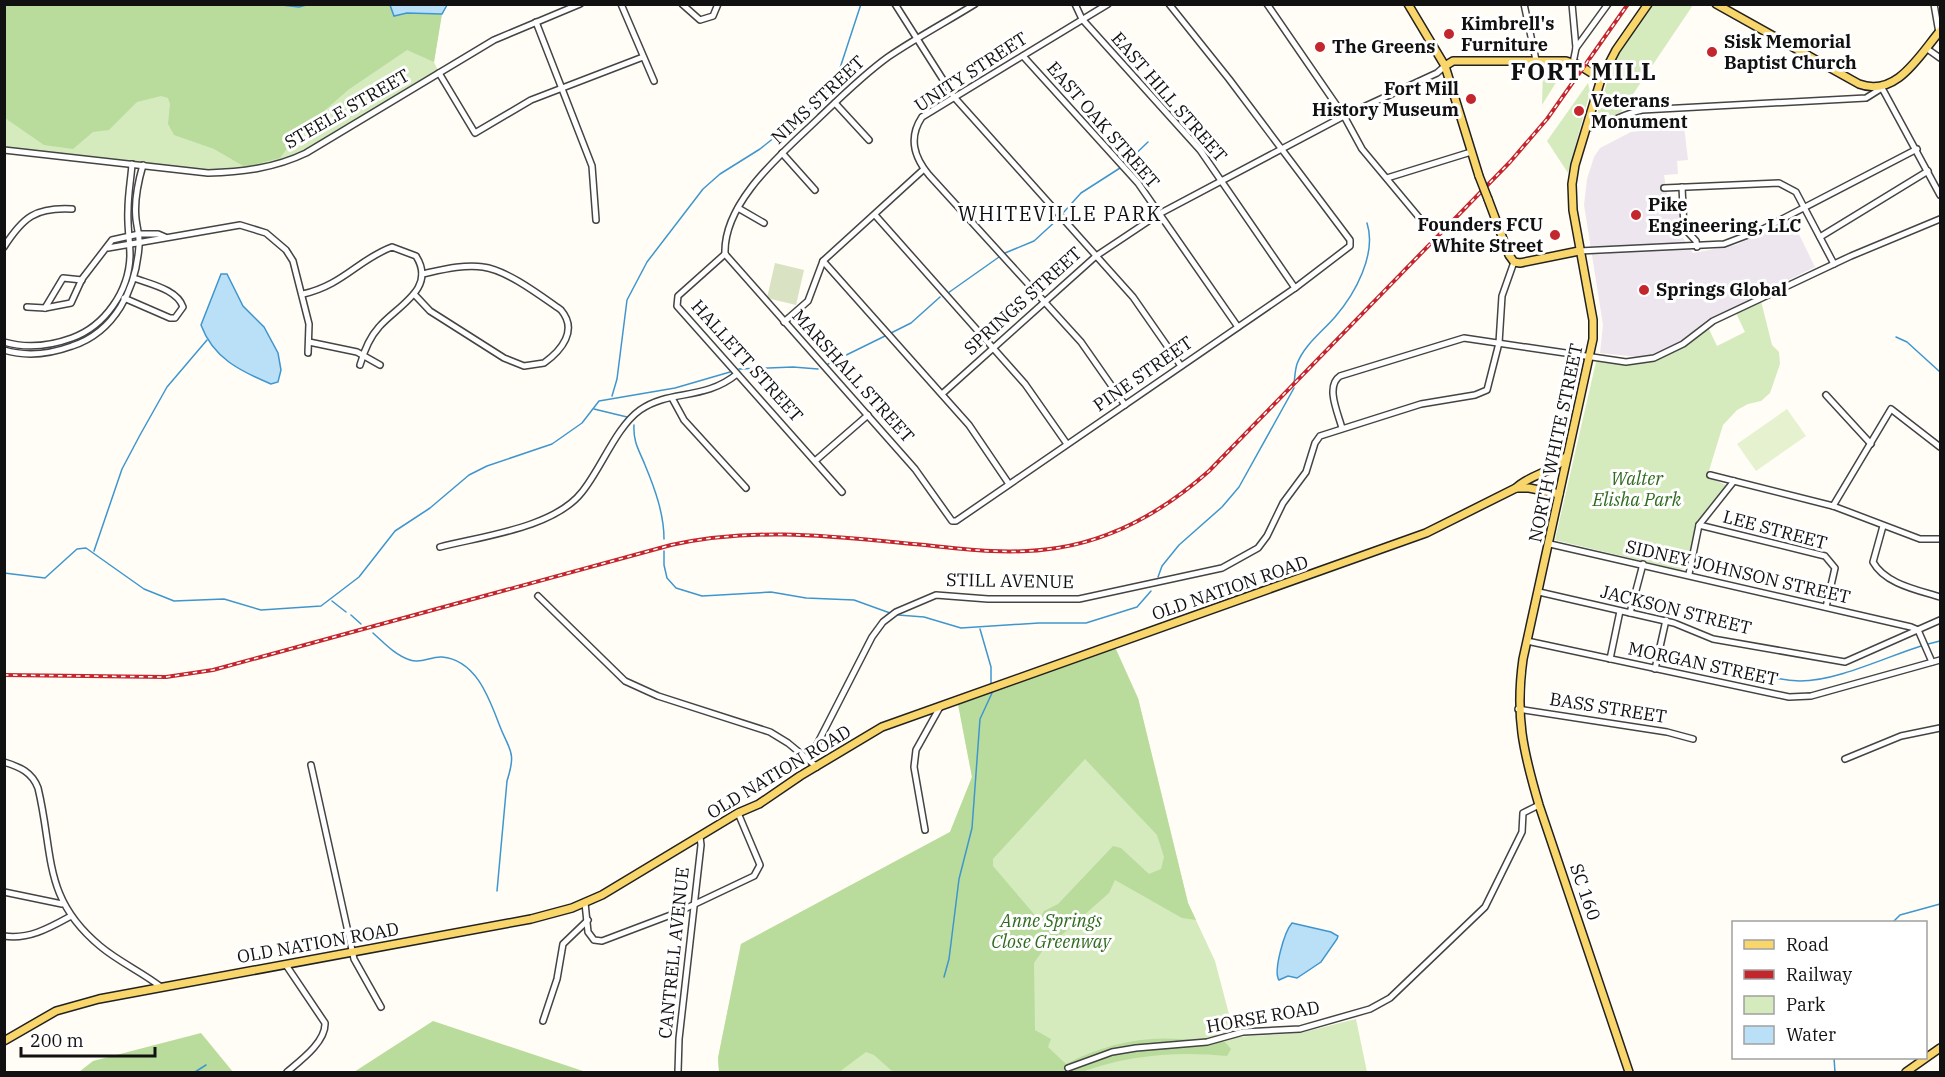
<svg xmlns="http://www.w3.org/2000/svg" width="1945" height="1077" viewBox="0 0 1945 1077" font-family="'IBM Plex Serif',serif">
<style>
.industrial{fill:#eee6ef}
.green{fill:#d5ebbd}
.forest{fill:#b9dc9c;fill-rule:evenodd}
.cemetery{fill:#d9e3c4}
.pitch{fill:#e6f2cf}
.water{fill:#b9e0f7;stroke:#3f96cf;stroke-width:1.5}
.lines{fill:none;stroke-linecap:round;stroke-linejoin:round}
.stream{stroke:#3f96cf;stroke-width:1.5}
.minor-casing{stroke:#444;stroke-width:8}
.major-casing{stroke:#222;stroke-width:10}
.minor{stroke:#fff;stroke-width:5}
.major{stroke:#f9d66b;stroke-width:7}
.rail-casing{stroke:#c4262e;stroke-width:4}
.rail{stroke:#fff;stroke-width:1.5;stroke-dasharray:4.5;stroke-linecap:butt}
.major-bridge-casing{stroke:#222;stroke-width:10;stroke-linecap:butt}
.major-bridge{stroke:#f9d66b;stroke-width:7}
.poi-dot{fill:#c4262e;stroke:#fff;stroke-width:2}
.labels{text-anchor:middle;stroke-width:6;stroke-linejoin:round;paint-order:stroke}
.poi-label{font-size:18px;font-weight:bold;fill:#111;stroke:#fff;text-anchor:start}
.street-label{font-size:18px;fill:#111;stroke:#fff}
.park-label{font-size:18px;font-style:italic;fill:#2f6b1f;stroke:#fff}
.neighbourhood-label{font-size:20px;letter-spacing:1.5px;fill:#111;stroke:#fff}
.district-label{font-size:24px;font-weight:bold;letter-spacing:1.5px;fill:#111;stroke:#fff}
</style>
<rect width="100%" height="100%" fill="#fffdf5"/>
<polygon class="industrial" points="1684,126 1688,160 1677,161 1678,174 1664,175 1668,200 1678,199 1681,235 1693,253 1736,245 1791,218 1815,267 1707,320 1680,342 1659,353 1638,357 1600,353 1603,325 1584,205 1587,179 1594,157 1600,148 1631,132"/>
<g class="green">
<polygon points="4,5 443,5 434,62 439,73 306,153 279,164 208,173 5,150"/>
<polygon points="1653,5 1693,5 1621,112 1603,122 1598,122 1596,117 1615,58"/>
<polygon points="1543,66 1558,67 1557,70 1562,73 1542,105"/>
<polygon points="1588,83 1590,92 1568,173 1547,141"/>
<polygon points="1761,301 1772,345 1779,352 1780,364 1770,393 1761,401 1748,404 1737,410 1723,425 1707,477 1726,485 1698,521 1687,568 1680,570 1555,540 1596,362 1608,360 1625,362 1660,357 1707,325 1717,346 1745,332 1736,313"/>
<polygon points="1138,698 1188,903 1215,961 1235,1037 1300,1033 1356,1019 1367,1072 719,1072 718,1058 741,944 950,832 972,777 958,704"/>
</g>
<g class="forest">
<polygon points="390,4 394,15 407,13 442,14 434,62 407,50 348,90 298,134 280,158 245,167 214,149 174,135 168,124 170,104 168,98 161,96 137,102 109,130 93,132 73,149 44,145 5,118 5,5"/>
<path d="M1115 647 1138 698 1188 903 1196 920 1182 918 1115 880 1109 893 1056 940 1039 939 1043 950 1034 963 1035 1030 1051 1039 1048 1047 1066 1064C1101 1046 1138 1036 1179 1039 1195 1039 1209 1042 1225 1042L1231 1049 1227 1056C1179 1051 1127 1055 1082 1072H893L874 1055 866 1052 839 1072H719L718 1058 741 944 950 832 972 777 958 704ZM1085 759 1157 835 1164 857 1161 869 1149 874 1121 848 1113 846 1058 904 1044 911 1039 920 993 866V859Z"/>
<polygon points="433,1021 586,1072 354,1072"/>
<polygon points="201,1033 233,1072 79,1072 93,1061"/>
</g>
<polygon class="cemetery" points="775,263 804,270 796,305 767,298"/>
<polygon class="pitch" points="1787,409 1806,436 1756,471 1737,444"/>
<g class="water">
<polygon points="390,5 390,4 447,5 442,14 407,13 394,16"/>
<path d="M221 274H227L243 306 264 327 278 353 281 370 278 382 271 384C240 371 213 358 201 325Z"/>
<path d="M1292 923 1331 932 1338 936 1337 939 1321 962 1297 978 1288 976 1279 980C1273 972 1284 932 1292 923Z"/>
</g>
<g class="lines">
<g class="stream">
<polyline points="273,4 299,7 310,4"/>
<polyline points="1125,164 1148,142"/>
<polyline points="1063,213 1081,193 1120,168"/>
<polyline points="1005,253 1034,241 1058,219"/>
<polyline points="948,293 999,257"/>
<polyline points="891,333 911,323 940,297"/>
<polyline points="1896,337 1907,342 1940,372"/>
<polyline points="828,364 885,336"/>
<polyline points="739,369 793,367 818,369"/>
<path d="M1294 383C1295 377 1295 370 1297 364 1304 345 1322 332 1335 317 1355 294 1377 254 1367 223"/>
<polyline points="612,396 617,379 627,300 647,262 703,189 720,174 760,149 820,101 840,68 861,4"/>
<polyline points="594,409 627,417"/>
<path d="M634 425C633 442 639 450 645 465 655 489 664 514 664 539"/>
<polyline points="94,551 122,469 140,435 167,387 207,340"/>
<polyline points="664,551 664,565 667,578 676,588 702,596 771,592 806,598 854,600 890,613"/>
<polyline points="4,573 45,578 77,549 86,548 144,589 174,601 224,599 261,610 321,606 359,577 395,531 430,508 469,475 487,466 552,444 582,423 599,401 675,388 730,372"/>
<polyline points="1158,577 1162,566 1179,545 1222,507 1239,487 1294,388"/>
<polyline points="332,601 346,612"/>
<polyline points="351,615 361,624"/>
<polyline points="898,615 924,617 961,628 1039,623 1086,623 1137,607 1151,591"/>
<polyline points="980,629 991,667 991,683"/>
<path d="M373 633C384 643 395 655 410 660 422 664 431 656 442 657 476 660 489 698 499 724 509 751 517 750 507 781L497 891"/>
<polyline points="1928,644 1940,641"/>
<path d="M1732 665C1754 672 1777 681 1800 681 1837 681 1886 657 1921 646"/>
<polyline points="1893,922 1900,915 1940,904"/>
<polyline points="944,977 949,959 959,879 972,828 980,719 992,693"/>
<polyline points="1834,1058 1835,1072"/>
<polyline points="195,1072 206,1065"/>
</g>
<defs>
<g id="minor">
<polyline points="621,4 654,81"/>
<polyline points="682,4 700,20 713,16 718,4"/>
<polyline points="895,4 954,97 1133,297 1181,366"/>
<polyline points="1075,4 1082,19 1200,150 1295,288"/>
<path d="M1108 4 922 117C908 138 914 157 929 175L1081 342 1125 405"/>
<polyline points="1267,4 1344,116 1362,149 1427,227"/>
<polyline points="1524,4 1536,60"/>
<polyline points="1572,4 1576,48 1573,63"/>
<polyline points="1934,4 1939,33"/>
<polyline points="536,22 592,166 596,220"/>
<polyline points="1576,48 1608,4"/>
<polyline points="1926,48 1940,58"/>
<polyline points="1023,56 1138,183 1238,327"/>
<polyline points="439,73 475,133 531,100 643,57"/>
<polyline points="835,103 869,140"/>
<path d="M1586 128C1606 126 1622 114 1642 110L1866 98 1882 88 1940 195"/>
<path d="M4 150 208 173C242 172 275 168 306 153L494 40 580 4"/>
<polyline points="782,153 815,190"/>
<polyline points="1387,178 1471,152"/>
<polyline points="1682,187 1684,228 1696,241 1697,247"/>
<polyline points="1664,188 1779,183 1796,192 1834,264"/>
<polyline points="738,208 764,223"/>
<polyline points="875,215 1025,384 1067,444"/>
<polyline points="1820,237 1928,171"/>
<path d="M4 247C23 217 36 207 72 209"/>
<polyline points="108,248 240,225 266,233 286,250 293,261 309,324 308,353"/>
<polyline points="1579,251 1724,244 1761,230 1917,149"/>
<polyline points="725,254 915,469 952,521 956,521 1295,288 1350,246 1350,240 1229,79 1169,4"/>
<path d="M725 254C723 201 784 152 819 118 841 97 863 75 888 57 916 38 946 22 975 4"/>
<polyline points="725,254 678,296 677,306 842,492"/>
<polyline points="823,261 969,425 1009,484"/>
<path d="M303 294C343 285 359 259 392 247L416 256C437 289 397 306 379 327 369 338 364 351 360 365"/>
<path d="M414 294 430 311 504 358 524 366 544 363C562 350 578 330 561 310 541 296 507 270 483 267 464 264 441 270 422 274"/>
<path d="M124 298 170 318H175L183 307C177 289 149 284 134 278"/>
<polyline points="27,307 45,308 71,303 82,279 112,240 139,234 158,234 165,237"/>
<polyline points="45,308 63,278 82,280"/>
<polyline points="784,322 808,301 823,261 924,169"/>
<path d="M4 342C28 349 50 346 72 338 105 326 129 291 130 256 130 240 127 225 128 210 128 194 131 179 132 164"/>
<polyline points="309,342 357,352 380,365"/>
<path d="M4 350C27 357 50 354 72 346 115 332 136 289 139 246 140 237 137 228 136 219 134 201 138 182 143 165"/>
<polyline points="942,394 1096,256 1159,214 1344,116 1437,73 1445,66"/>
<polyline points="1826,395 1871,444"/>
<polyline points="672,398 684,420 746,488"/>
<path d="M1342 428C1338 413 1325 386 1340 376L1464 338 1626 362 1654 358 1683 344 1713 321 1851 256 1940 219"/>
<polyline points="815,461 868,415"/>
<polyline points="1710,475 1833,506 1920,539 1940,539"/>
<polyline points="1833,506 1891,409 1940,447"/>
<polyline points="1699,525 1825,556 1835,568 1826,607"/>
<path d="M1883 526 1873 562C1885 584 1918 590 1940 597"/>
<polyline points="1550,544 1911,627 1918,630 1932,662"/>
<path d="M440 547C482 536 554 528 582 492 601 469 616 427 640 410 670 389 704 401 737 374"/>
<polyline points="1689,574 1699,525 1734,481"/>
<polyline points="1539,592 1674,623 1713,639 1845,662 1940,620"/>
<polyline points="538,596 625,681 658,696 770,732 788,743 817,767"/>
<polyline points="1630,613 1643,564"/>
<polyline points="1527,641 1789,697 1811,696 1940,660"/>
<polyline points="1610,659 1620,611"/>
<polyline points="1655,669 1666,620"/>
<polyline points="1518,709 1667,732 1693,739"/>
<polyline points="1845,759 1901,736 1940,728"/>
<polyline points="809,760 872,637 883,622 896,612 936,595 988,599 1079,599 1222,568 1258,548 1267,536 1283,503 1306,472 1315,443 1320,436 1421,404 1475,395 1487,390 1499,343 1502,296 1514,262"/>
<path d="M4 762C20 767 32 772 38 788 54 854 42 898 100 946 119 962 142 972 161 987"/>
<polyline points="311,765 354,959 381,1007"/>
<polyline points="925,830 914,767 916,750 940,707"/>
<polyline points="4,892 62,904"/>
<polyline points="585,903 588,932 594,940 602,941 676,913 754,876 760,865 738,813"/>
<path d="M4 936C29 940 51 927 71 916"/>
<path d="M286 965 325 1023C326 1042 300 1061 287 1072"/>
<polyline points="543,1021 557,979 563,944 588,920"/>
<polyline points="1068,1068 1112,1052 1136,1048 1207,1042 1243,1032 1300,1029 1370,1009 1390,998 1485,907 1522,832 1523,813 1539,805"/>
<polyline points="678,1072 679,1039 701,845 700,837"/>
</g>
<g id="major">
<polyline points="1408,4 1445,66 1479,176"/>
<path d="M1716 4 1859 84C1896 98 1919 56 1940 31"/>
<polyline points="1445,66 1453,61 1566,61 1579,65 1601,79"/>
<polyline points="1488,199 1509,255 1514,262 1520,263 1579,251"/>
<path d="M1516 488C1530 474 1553 473 1566 457"/>
<polyline points="4,1041 56,1011 99,999 531,919 572,908 602,895 738,813 759,804 800,776 882,727 1426,533 1516,488 1529,488 1559,494"/>
<path d="M1629 1072 1539 805C1523 751 1515 716 1523 659L1593 339V320L1573 210 1572 184 1575 165 1601 79 1616 50 1648 4"/>
<polyline points="1906,1072 1940,1048"/>
</g>
</defs>
<use href="#minor" class="minor-casing"/>
<use href="#major" class="major-casing"/>
<use href="#minor" class="minor"/>
<use href="#major" class="major"/>
<defs>
<path id="rail" d="M4 675 166 677 213 670 671 545C759 526 837 537 925 545 969 550 1013 555 1057 548 1115 539 1165 510 1209 471L1510 162 1547 119 1628 4"/>
</defs>
<use href="#rail" class="rail-casing"/>
<use href="#rail" class="rail"/>
<defs>
<polyline id="major-bridge" points="1479,176 1488,199"/>
</defs>
<use href="#major-bridge" class="major-bridge-casing"/>
<use href="#major-bridge" class="major-bridge"/>
</g>
<g class="poi-dot">
<circle cx="1449" cy="34" r="6"/>
<circle cx="1320" cy="47" r="6"/>
<circle cx="1712" cy="52" r="6"/>
<circle cx="1471" cy="99" r="6"/>
<circle cx="1579" cy="111" r="6"/>
<circle cx="1636" cy="215" r="6"/>
<circle cx="1555" cy="235" r="6"/>
<circle cx="1644" cy="290" r="6"/>
</g>
<g class="labels">
<g class="poi-label">
<text x="1461" y="30">Kimbrell's<tspan x="1461" dy="21">Furniture</tspan></text>
<text x="1724" y="48">Sisk Memorial<tspan x="1724" dy="21">Baptist Church</tspan></text>
<text x="1332" y="53">The Greens</text>
<text x="1459" y="95" text-anchor="end">Fort Mill<tspan x="1459" dy="21">History Museum</tspan></text>
<text x="1591" y="107">Veterans<tspan x="1591" dy="21">Monument</tspan></text>
<text x="1648" y="211">Pike<tspan x="1648" dy="21">Engineering, LLC</tspan></text>
<text x="1543" y="231" text-anchor="end">Founders FCU<tspan x="1543" dy="21">White Street</tspan></text>
<text x="1656" y="296">Springs Global</text>
</g>
<g class="street-label">
<text transform="translate(971 72) rotate(-33)" y="6">UNITY STREET</text>
<text transform="translate(1169 97) rotate(49)" y="6">EAST HILL STREET</text>
<text transform="translate(818 100) rotate(-43)" y="6">NIMS STREET</text>
<text transform="translate(347 109) rotate(-30)" y="6">STEELE STREET</text>
<text transform="translate(1103 125) rotate(49)" y="6">EAST OAK STREET</text>
<text transform="translate(1023 301) rotate(-42)" y="6">SPRINGS STREET</text>
<text transform="translate(747 361) rotate(48)" y="6">HALLETT STREET</text>
<text transform="translate(1143 374) rotate(-35)" y="6">PINE STREET</text>
<text transform="translate(853 376) rotate(48)" y="6">MARSHALL STREET</text>
<text transform="translate(1556 443) rotate(-78)" y="6">NORTH WHITE STREET</text>
<text transform="translate(1775 530) rotate(15)" y="6">LEE STREET</text>
<text transform="translate(1738 572) rotate(13)" y="6">SIDNEY JOHNSON STREET</text>
<text transform="translate(1010 581) rotate(1)" y="6">STILL AVENUE</text>
<text transform="translate(1230 588) rotate(-19)" y="6">OLD NATION ROAD</text>
<text transform="translate(1676 610) rotate(14)" y="6">JACKSON STREET</text>
<text transform="translate(1703 664) rotate(12)" y="6">MORGAN STREET</text>
<text transform="translate(1608 708) rotate(9)" y="6">BASS STREET</text>
<text transform="translate(779 772) rotate(-31)" y="6">OLD NATION ROAD</text>
<text transform="translate(1585 892) rotate(71)" y="6">SC 160</text>
<text transform="translate(318 943) rotate(-10)" y="6">OLD NATION ROAD</text>
<text transform="translate(674 953) rotate(-84)" y="6">CANTRELL AVENUE</text>
<text transform="translate(1263 1017) rotate(-10)" y="6">HORSE ROAD</text>
</g>
<g class="park-label">
<text x="1637" y="485">Walter<tspan x="1637" dy="21">Elisha Park</tspan></text>
<text x="1051" y="927">Anne Springs<tspan x="1051" dy="21">Close Greenway</tspan></text>
</g>
<g class="neighbourhood-label">
<text x="1060" y="221">WHITEVILLE PARK</text>
</g>
<g class="district-label">
<text x="1584" y="80">FORT MILL</text>
</g>
</g>
<rect width="1945" height="1077" fill="none" stroke="#111111" stroke-width="12"/>
<rect x="1732" y="921" width="195" height="138" fill="#ffffff" stroke="#a0a0a0" stroke-width="1.5"/>
<rect x="1744" y="940" width="30" height="9" fill="#f9d66b" stroke="#a0a0a0" stroke-width="1.5"/>
<text x="1786" y="951" font-size="18" fill="#111111">Road</text>
<rect x="1744" y="970" width="30" height="9" fill="#c4262e" stroke="#a0a0a0" stroke-width="1.5"/>
<text x="1786" y="981" font-size="18" fill="#111111">Railway</text>
<rect x="1744" y="996" width="30" height="18" fill="#d5ebbd" stroke="#a0a0a0" stroke-width="1.5"/>
<text x="1786" y="1011" font-size="18" fill="#111111">Park</text>
<rect x="1744" y="1026" width="30" height="18" fill="#b9e0f7" stroke="#a0a0a0" stroke-width="1.5"/>
<text x="1786" y="1041" font-size="18" fill="#111111">Water</text>
<path d="M21 1047v9h134v-9" fill="none" stroke="#111111" stroke-width="3"/>
<text x="30" y="1047" font-size="18" fill="#111111" stroke="#ffffff" stroke-width="4.5" paint-order="stroke">200 m</text>
</svg>
